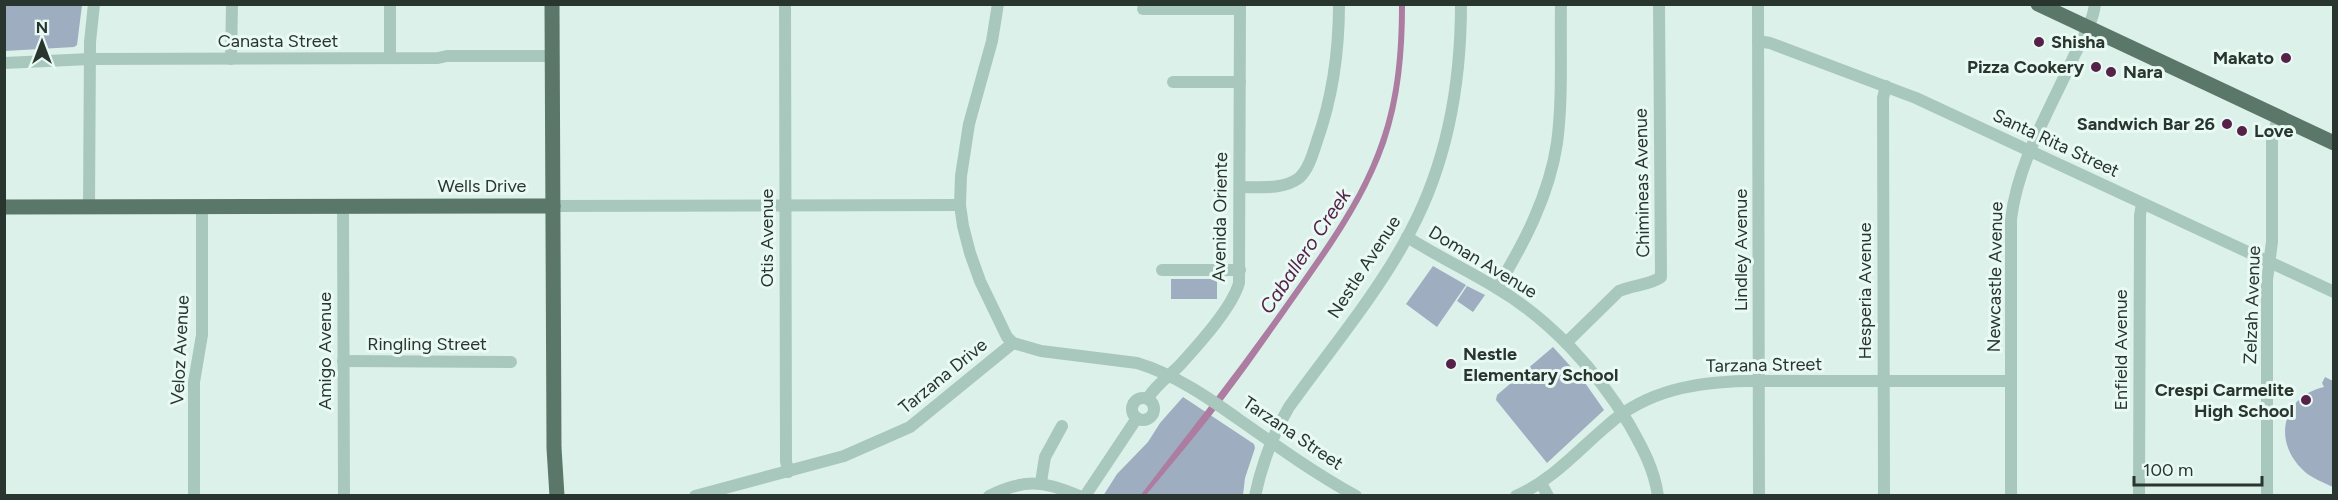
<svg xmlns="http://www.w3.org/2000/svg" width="2338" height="500" viewBox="0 0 2338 500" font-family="Figtree,sans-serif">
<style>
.green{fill:#9eadbf}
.water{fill:#ac7da1}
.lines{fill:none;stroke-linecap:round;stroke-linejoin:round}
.minor{stroke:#a9c8bd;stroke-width:12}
.major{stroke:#5b7769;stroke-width:15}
.poi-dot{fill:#552148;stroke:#e9f9f4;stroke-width:2}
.labels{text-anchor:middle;stroke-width:6;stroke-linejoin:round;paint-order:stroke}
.street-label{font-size:18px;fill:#29362f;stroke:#e9f9f4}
.poi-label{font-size:18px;font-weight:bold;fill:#29362f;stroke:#e9f9f4;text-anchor:start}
.water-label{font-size:20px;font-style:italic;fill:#552148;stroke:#e9f9f4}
</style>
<rect width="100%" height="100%" fill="#ddf1eb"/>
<g class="green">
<polygon points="5,4 82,5 77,45 74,47 5,51"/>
<polygon points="1433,266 1466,285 1437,327 1406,304"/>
<rect x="1171" y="279" width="46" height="20"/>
<polygon points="1467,286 1485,295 1473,312 1457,301"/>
<polygon points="1553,347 1583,380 1604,410 1547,463 1496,400 1497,395"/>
<path d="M2325 377 2333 381V487C2324 483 2312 478 2305 472 2272 443 2281 397 2324 387L2322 383Z"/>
<polygon points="1183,397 1254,444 1255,448 1245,478 1243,495 1103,496 1117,474 1148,442 1160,423"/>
</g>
<path class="water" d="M1399 5H1405C1405 52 1401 99 1386 143 1365 203 1328 253 1292 304 1270 335 1249 366 1226 396 1201 430 1173 462 1146 495L1140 496C1194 426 1248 357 1298 285 1328 242 1358 200 1376 152 1395 104 1399 55 1399 5Z"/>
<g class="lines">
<g class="minor">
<polyline points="390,4 390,58"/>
<polyline points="785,4 786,461 788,472"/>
<path d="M998 4 992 41 969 124 961 176 960 205 963 226 970 253 980 281 1007 337 1013 343 1041 351 1137 363C1174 374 1209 398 1241 421 1278 447 1316 474 1356 496"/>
<polyline points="1758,4 1759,496"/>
<polyline points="1143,9 1240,9"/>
<polyline points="1758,41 1770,43 1916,98 2334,292"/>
<polyline points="231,59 232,4"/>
<polyline points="4,63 90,59 438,58 447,56 552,56"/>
<polyline points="1173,82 1240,82"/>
<path d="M1240 187C1259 187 1283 190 1299 178 1309 169 1313 153 1317 141 1333 96 1339 52 1339 4"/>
<polyline points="343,206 344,496"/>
<polyline points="553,206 960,205"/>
<polyline points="89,207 90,42 94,4"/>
<path d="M1407 237C1436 255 1466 270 1495 287 1550 319 1596 370 1629 424 1642 447 1654 468 1658 496"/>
<polyline points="1162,270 1240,270"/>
<path d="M1497 288C1524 243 1549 196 1557 143 1563 98 1560 51 1561 4"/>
<path d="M1566 343 1619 291C1632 285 1651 285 1661 277L1659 4"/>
<polyline points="343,361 511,362"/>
<circle cx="1143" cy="409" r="11"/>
<path d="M1148 398C1157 384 1168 377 1180 365 1198 345 1232 308 1239 283L1240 4"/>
<polyline points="1041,482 1045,457 1062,426"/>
<polyline points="1541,483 1548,496"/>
<polyline points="194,496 194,382 202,335 202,207"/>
<polyline points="695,496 844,456 910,427 1013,343"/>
<path d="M989 496C1023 479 1044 480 1079 496"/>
<polyline points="1085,496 1137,418"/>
<path d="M1255 496C1262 463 1272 436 1289 407 1329 351 1379 292 1411 230 1448 160 1461 83 1461 4"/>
<path d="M1516 496C1553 480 1578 450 1608 425 1647 390 1697 382 1746 381H2011"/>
<polyline points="1884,496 1883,98 1886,86"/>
<path d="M2011 496V219C2018 161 2051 108 2074 56 2082 40 2093 22 2095 4"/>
<polyline points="2139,496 2140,215 2142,204"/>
<polyline points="2267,496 2267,280 2272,242 2272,140 2278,117"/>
</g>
<g class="major">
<polyline points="552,4 554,448 557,496"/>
<polyline points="2038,4 2334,143"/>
<polyline points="4,207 553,206"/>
</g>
</g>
<g class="poi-dot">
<circle cx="2039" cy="42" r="6"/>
<circle cx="2286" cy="58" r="6"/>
<circle cx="2096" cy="67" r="6"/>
<circle cx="2111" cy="72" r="6"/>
<circle cx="2227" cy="124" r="6"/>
<circle cx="2242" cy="131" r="6"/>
<circle cx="1451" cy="364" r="6"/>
<circle cx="2306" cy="400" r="6"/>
</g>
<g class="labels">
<g class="street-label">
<text x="278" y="47">Canasta Street</text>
<text transform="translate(2056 143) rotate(25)" y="6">Santa Rita Street</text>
<text transform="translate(1642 183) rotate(-91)" y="6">Chimineas Avenue</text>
<text x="482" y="192">Wells Drive</text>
<text transform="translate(1220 217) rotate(-89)" y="6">Avenida Oriente</text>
<text transform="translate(767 238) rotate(-90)" y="6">Otis Avenue</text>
<text transform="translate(1741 250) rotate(-90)" y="6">Lindley Avenue</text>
<text transform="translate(1483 262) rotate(31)" y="6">Doman Avenue</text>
<text transform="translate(1364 267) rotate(-57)" y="6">Nestle Avenue</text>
<text transform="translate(1995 277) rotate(-89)" y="6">Newcastle Avenue</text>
<text transform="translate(1865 291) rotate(-90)" y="6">Hesperia Avenue</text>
<text transform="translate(2252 305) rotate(-88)" y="6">Zelzah Avenue</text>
<text x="427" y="350">Ringling Street</text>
<text transform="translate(180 350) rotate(-87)" y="6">Veloz Avenue</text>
<text transform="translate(2121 350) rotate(-90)" y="6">Enfield Avenue</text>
<text transform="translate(325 351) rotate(-90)" y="6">Amigo Avenue</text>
<text transform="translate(1764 365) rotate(-1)" y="6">Tarzana Street</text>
<text transform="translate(943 376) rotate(-39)" y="6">Tarzana Drive</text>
<text transform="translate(1293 433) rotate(34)" y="6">Tarzana Street</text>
</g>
<g class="poi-label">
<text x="2051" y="48">Shisha</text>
<text x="2274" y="64" text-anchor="end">Makato</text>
<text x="2084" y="73" text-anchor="end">Pizza Cookery</text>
<text x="2123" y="78">Nara</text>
<text x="2215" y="130" text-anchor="end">Sandwich Bar 26</text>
<text x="2254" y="137">Love</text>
<text x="1463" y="360">Nestle<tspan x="1463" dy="21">Elementary School</tspan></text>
<text x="2294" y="396" text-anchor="end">Crespi Carmelite<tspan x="2294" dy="21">High School</tspan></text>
</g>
<g class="water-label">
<text transform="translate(1305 251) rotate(-56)" y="7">Caballero Creek</text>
</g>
</g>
<rect width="2338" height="500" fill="none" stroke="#29362f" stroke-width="12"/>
<g transform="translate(42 42)" stroke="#e9f9f4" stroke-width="4.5" paint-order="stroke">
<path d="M0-4.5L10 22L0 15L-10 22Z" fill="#29362f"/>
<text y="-9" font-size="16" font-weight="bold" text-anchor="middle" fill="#29362f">N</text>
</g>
<path d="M2134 476v9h128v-9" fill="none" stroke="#29362f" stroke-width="3"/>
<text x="2143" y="476" font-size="18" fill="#29362f" stroke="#e9f9f4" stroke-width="4.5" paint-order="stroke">100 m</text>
</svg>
